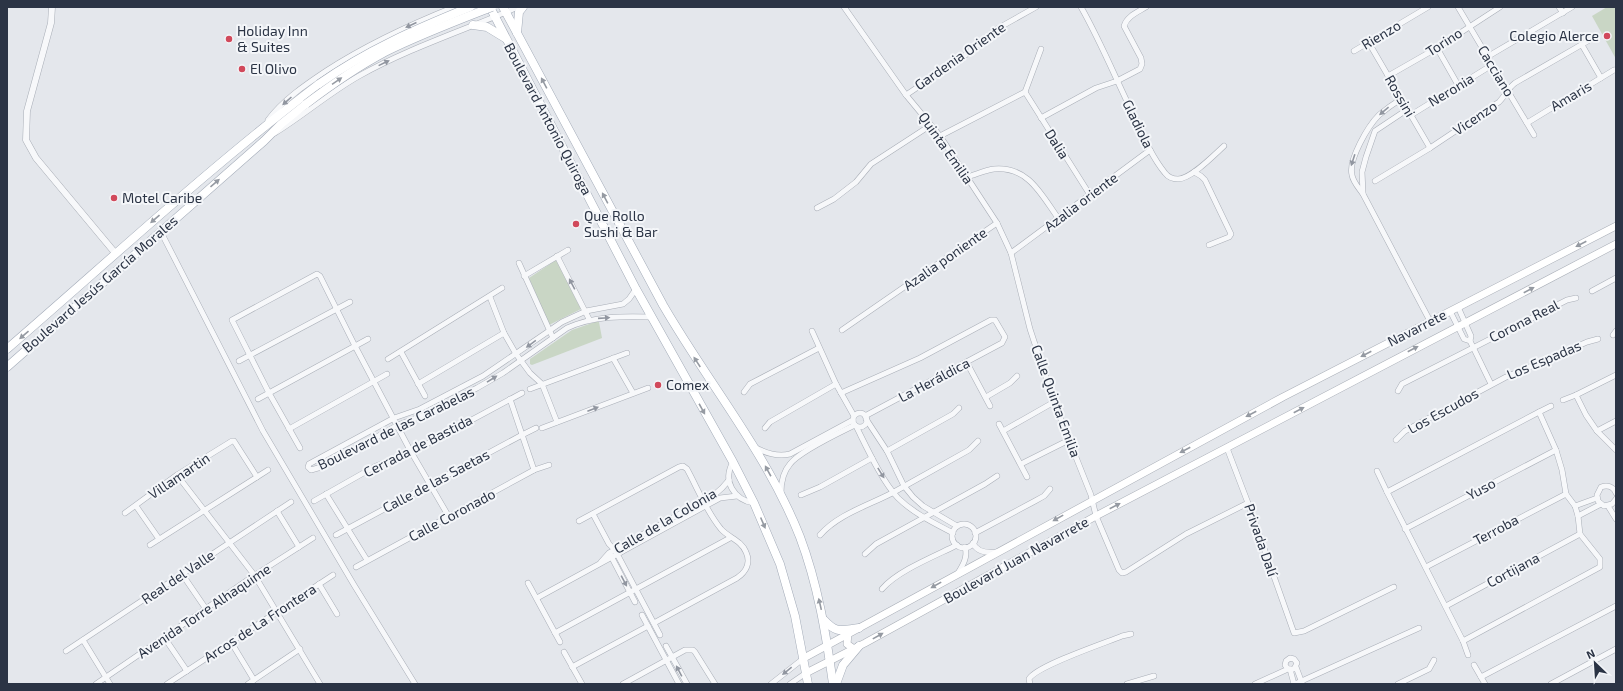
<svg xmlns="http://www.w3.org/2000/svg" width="1623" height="691" viewBox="0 0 1623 691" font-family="'Exo 2',sans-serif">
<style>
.park{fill:#c9d6c5}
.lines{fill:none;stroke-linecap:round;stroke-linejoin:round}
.minor-casing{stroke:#a9aeb7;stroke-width:6}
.tertiary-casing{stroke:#a9aeb7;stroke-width:7}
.secondary-casing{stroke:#a9aeb7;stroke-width:8}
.primary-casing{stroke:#a3abb8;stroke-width:9}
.minor{stroke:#f7f8fa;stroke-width:5}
.tertiary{stroke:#f7f8fa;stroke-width:6}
.secondary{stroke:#fff;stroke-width:7}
.primary{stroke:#fff;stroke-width:8}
.primary-bridge-casing{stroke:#a3abb8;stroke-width:9;stroke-linecap:butt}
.primary-bridge{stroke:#fff;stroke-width:8}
.oneway{fill:#9196a0}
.oneway2{fill:#959aa2}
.poi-dot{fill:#d1495b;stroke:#f4f6f9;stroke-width:1.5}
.labels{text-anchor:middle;stroke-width:4;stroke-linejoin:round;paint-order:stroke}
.poi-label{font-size:14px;fill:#2b3445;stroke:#f4f6f9;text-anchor:start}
.street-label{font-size:14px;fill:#2b3445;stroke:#f4f6f9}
</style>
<rect width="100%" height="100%" fill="#e4e7ec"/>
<g class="park">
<polygon points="1607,7 1616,7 1616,59 1592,16"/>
<polygon points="556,260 581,309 549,325 529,278"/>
<polygon points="595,322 599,322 602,338 532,365 530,364 530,359 572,330"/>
</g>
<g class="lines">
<defs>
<g id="minor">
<polyline points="844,7 906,95 940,136 997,223 1011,253 1030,329 1054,402 1091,495 1096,516 1119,570 1122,573 1126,572 1186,534 1248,503"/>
<path d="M1081 7C1102 44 1117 82 1136 120 1144 138 1152 157 1165 173 1168 177 1173 179 1178 179 1191 179 1214 155 1224 146"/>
<polyline points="1458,7 1534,135"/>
<polyline points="1559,7 1563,13"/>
<polyline points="1369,43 1430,148"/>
<polyline points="1582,45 1601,78"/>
<polyline points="1437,48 1458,85"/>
<polyline points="1354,51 1428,7"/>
<polyline points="1487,57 1572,7"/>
<polyline points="1388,76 1437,48 1500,7"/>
<polyline points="1025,92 1090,195"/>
<polyline points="1025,92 1041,49"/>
<polyline points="906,95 967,54 995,30 1036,7"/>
<path d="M1401 99C1393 104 1386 109 1379 115 1368 126 1348 160 1352 175 1353 182 1359 188 1363 194L1430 321"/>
<polyline points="1411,115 1492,65"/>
<path d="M1041 118 1096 88 1117 81 1140 69 1142 64 1141 58 1124 26C1127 16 1138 12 1146 7"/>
<path d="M268 120C283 100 305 85 326 71 366 45 409 25 454 7"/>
<polyline points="1527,123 1614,70"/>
<path d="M275 133C304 115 329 93 359 76 409 48 465 30 518 7"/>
<polyline points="940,136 1025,92"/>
<polyline points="1194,172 1201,176 1205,180 1231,234 1229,237 1209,245"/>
<path d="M967 177C975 175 985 170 994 169 1028 166 1041 194 1058 218"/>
<path d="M1375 181 1430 148 1499 102C1505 96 1508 88 1515 83L1593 38"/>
<polyline points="1363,193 1362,172 1366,157 1375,131 1408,109"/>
<polyline points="817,208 834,199 856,182 871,164 931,125"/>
<polyline points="161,232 263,431 354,585 415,684"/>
<polyline points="1011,253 1150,150"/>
<polyline points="557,256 589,319"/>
<polyline points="519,263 553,338"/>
<polyline points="524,276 568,250"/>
<path d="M636 289 629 299 623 304 586 311 562 322 483 376 420 409 394 418 309 464 308 467 311 470 325 466 398 425 424 415 477 388 503 373 567 328C593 316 623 316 651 317"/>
<polyline points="1592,291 1616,278"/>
<polyline points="490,297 504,333 516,354 530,373 542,384 557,422"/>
<polyline points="1458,307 1471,336 1470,341 1473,347 1491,384"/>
<polyline points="1450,311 1464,339 1470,341"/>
<polyline points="842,330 997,223"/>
<polyline points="812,331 836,384 854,416"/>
<polyline points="1613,335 1616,331"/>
<polyline points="401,352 425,396"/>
<polyline points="613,358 633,393"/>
<polyline points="388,359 502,288"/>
<polyline points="239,361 350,302"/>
<polyline points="967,363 990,406"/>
<polyline points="1616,375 1576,395 1586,415 1597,431 1616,450"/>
<polyline points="418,384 504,333"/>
<polyline points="530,389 627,353"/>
<polyline points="1398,391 1402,384 1567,300 1576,298"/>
<polyline points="744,392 750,384 819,348"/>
<polyline points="841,393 920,358 991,320 995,320 1005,337 1002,343 865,416"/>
<polyline points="986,397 1010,383 1017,376"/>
<polyline points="258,399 368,339"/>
<polyline points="510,399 534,470"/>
<polyline points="1563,400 1576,395"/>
<polygon points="1539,412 1556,450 1562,470 1566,494 1575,506 1578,516 1580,534 1600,559 1600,567 1463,641 1387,492"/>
<polyline points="1539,412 1551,406"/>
<circle cx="860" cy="420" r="7"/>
<polyline points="866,419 887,451 904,486 913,497 923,506 957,526"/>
<polyline points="999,424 1027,477"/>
<path d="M856 426C867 448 882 481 898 498 913 513 934 523 953 533"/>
<polyline points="542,428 648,388"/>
<polyline points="765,428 770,422 836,384"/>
<polyline points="289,429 387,374"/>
<polyline points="1003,431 1054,402"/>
<polyline points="1597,431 1616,421"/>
<polyline points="1396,440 1405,431 1506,377 1587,342 1598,339"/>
<path d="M754 447C766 453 777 457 790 454L853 420"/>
<polyline points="300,448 269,393 232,320 317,274 320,276 355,346 410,450 449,517"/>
<polyline points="1227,448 1248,503 1294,633 1304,631 1394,587"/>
<polyline points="887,451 953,414 959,408"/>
<path d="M733 462C722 481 734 500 754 503"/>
<polyline points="1021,464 1069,440"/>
<polyline points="1377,471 1387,492"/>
<polyline points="177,475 255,576 320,684"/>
<path d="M781 493C781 482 783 472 790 464 800 451 839 433 855 425"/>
<path d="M1616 493C1613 486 1607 485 1601 487L1597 495 1598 501 1604 506 1612 504 1616 499"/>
<polyline points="326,494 367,560"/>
<polyline points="801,495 820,487 872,458"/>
<polyline points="314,501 374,467 425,445 522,393"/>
<polyline points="136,506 159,539"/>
<polyline points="1575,506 1597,498"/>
<polyline points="1608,506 1616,519"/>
<polyline points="277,511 299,547"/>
<polyline points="125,513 177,475 232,441 234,441 257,477"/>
<polyline points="593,514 609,544 615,550 660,635"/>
<polyline points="1578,516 1601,504"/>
<path d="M579 521 679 467 683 466 687 469C698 489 706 511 721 529 729 538 741 540 746 552 751 563 746 572 737 578L654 623"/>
<circle cx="964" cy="536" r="12"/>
<polyline points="1405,529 1556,450"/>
<polyline points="975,533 1035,501 1044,496 1050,489"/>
<polyline points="336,535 522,435 536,428"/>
<path d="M820 535C838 514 870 505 894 492 919 478 944 464 969 450L978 441"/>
<path d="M973 543C977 553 988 553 997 552"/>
<polyline points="150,545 268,470"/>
<polyline points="865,554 876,544 985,484 997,476"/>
<polyline points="611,556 635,602"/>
<polyline points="601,562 609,553 714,495 722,488 729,480"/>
<polyline points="356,567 534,470 549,465"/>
<polyline points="1426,567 1566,494"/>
<path d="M958 573C963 565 968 557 965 547"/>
<polyline points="182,574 206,609"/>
<polyline points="528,583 560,642"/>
<polyline points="319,584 337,614"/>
<path d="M882 589C897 571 935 556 957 545"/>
<polyline points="537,598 720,498 737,496"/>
<polyline points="1446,606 1580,534"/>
<polyline points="642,615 679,684"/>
<polyline points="555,633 730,538"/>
<polyline points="164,637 187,671"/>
<polyline points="83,640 110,684"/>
<polyline points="1463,641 1468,655"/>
<polyline points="231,642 254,680"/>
<polyline points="666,646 687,684"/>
<polyline points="66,651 291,502"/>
<polyline points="564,652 582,684"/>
<polyline points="1474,665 1485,684"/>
<polyline points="572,667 648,626"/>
<polyline points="1296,667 1302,683"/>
<polyline points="1290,669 1294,684"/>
<polyline points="1481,677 1616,606"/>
<polyline points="96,684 252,577 313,538"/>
<polyline points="167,684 333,575"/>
<polyline points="248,684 300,649"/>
<polyline points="623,684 685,650 693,650 695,652 715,684"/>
<polyline points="771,684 804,658"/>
<polyline points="790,684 806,673"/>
<path d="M1030 684 1029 679C1036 666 1105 643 1122 636L1131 634"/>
<polyline points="1127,684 1154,676"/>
<polyline points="1255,684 1288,669 1294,669 1297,663 1294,659 1290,658 1286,661 1285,665 1288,669"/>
<polyline points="1295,684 1419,628"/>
<polyline points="1398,684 1429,669 1434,660"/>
<polyline points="1551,684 1616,649"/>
</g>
<polyline id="tertiary" points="52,7 51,23 27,111 26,140 36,158 116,254"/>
<g id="secondary">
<polyline points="848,634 847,644 854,649"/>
<polyline points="804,658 1283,397 1616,226"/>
<polyline points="806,673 865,643 1096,516 1616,244"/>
</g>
<g id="primary">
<polyline points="490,7 636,289 733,462 754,503 780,564 795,616 808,684"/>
<path d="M503 7 663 305C708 383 767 453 800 537 818 585 826 634 833 684"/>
<polyline points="473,25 487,27 505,38"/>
<polyline points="517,33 519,12 523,7"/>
<path d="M7 349C110 260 210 167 319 84"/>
<polyline points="7,367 264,141 281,124 306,104"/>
<path d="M824 620C837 634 841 630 859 628"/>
<polyline points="836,684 843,665 859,646"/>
</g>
</defs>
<use href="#minor" class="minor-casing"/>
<use href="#tertiary" class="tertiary-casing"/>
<use href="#secondary" class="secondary-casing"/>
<use href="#primary" class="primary-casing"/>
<use href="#minor" class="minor"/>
<use href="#tertiary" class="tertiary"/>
<use href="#secondary" class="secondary"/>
<use href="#primary" class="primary"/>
<defs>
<g id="primary-bridge">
<path d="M319 84C367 50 416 29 470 7"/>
<path d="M306 104C331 85 357 67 385 52 419 35 456 21 492 7"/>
</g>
</defs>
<use href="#primary-bridge" class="primary-bridge-casing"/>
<use href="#primary-bridge" class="primary-bridge"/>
</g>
<defs><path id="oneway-solid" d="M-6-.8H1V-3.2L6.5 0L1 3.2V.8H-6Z"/></defs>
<g class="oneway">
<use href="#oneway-solid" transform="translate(411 25) rotate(156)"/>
<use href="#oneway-solid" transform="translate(384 63) rotate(-26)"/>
<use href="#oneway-solid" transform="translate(287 101) rotate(138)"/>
<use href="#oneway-solid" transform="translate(1384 111) rotate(140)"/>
<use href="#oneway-solid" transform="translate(1353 160) rotate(108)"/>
<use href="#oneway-solid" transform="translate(572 284) rotate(-118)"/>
<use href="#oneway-solid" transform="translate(604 318) rotate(-4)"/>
<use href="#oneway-solid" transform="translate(531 344) rotate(144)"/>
<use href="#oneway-solid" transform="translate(492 379) rotate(-32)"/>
<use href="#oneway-solid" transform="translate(593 409) rotate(-21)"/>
<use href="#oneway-solid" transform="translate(881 473) rotate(58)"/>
<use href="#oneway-solid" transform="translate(624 581) rotate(62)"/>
<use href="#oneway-solid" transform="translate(679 671) rotate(-118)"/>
<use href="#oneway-solid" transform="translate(787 671) rotate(141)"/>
</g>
<g class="oneway2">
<use href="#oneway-solid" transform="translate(337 81) rotate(-34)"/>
<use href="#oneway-solid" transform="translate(544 83) rotate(-118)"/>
<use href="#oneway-solid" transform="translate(215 183) rotate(-41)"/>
<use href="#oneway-solid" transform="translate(605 198) rotate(-118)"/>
<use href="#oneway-solid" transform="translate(155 219) rotate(139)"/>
<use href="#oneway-solid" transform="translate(1581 244) rotate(153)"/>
<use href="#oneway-solid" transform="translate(1529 290) rotate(-28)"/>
<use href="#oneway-solid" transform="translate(24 335) rotate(139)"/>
<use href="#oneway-solid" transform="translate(1413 349) rotate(-28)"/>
<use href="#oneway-solid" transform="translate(1366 354) rotate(153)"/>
<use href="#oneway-solid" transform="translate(697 362) rotate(-123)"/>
<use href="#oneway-solid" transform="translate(702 409) rotate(61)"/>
<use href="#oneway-solid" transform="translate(1299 410) rotate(-28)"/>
<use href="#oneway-solid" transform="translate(1251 414) rotate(152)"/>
<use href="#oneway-solid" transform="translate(1185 450) rotate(152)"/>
<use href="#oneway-solid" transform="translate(768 471) rotate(-119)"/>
<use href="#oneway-solid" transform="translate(1115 506) rotate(-27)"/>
<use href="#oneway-solid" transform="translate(1058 518) rotate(151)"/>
<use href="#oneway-solid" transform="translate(763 523) rotate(67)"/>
<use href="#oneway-solid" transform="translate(936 585) rotate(151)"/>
<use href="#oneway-solid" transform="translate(820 604) rotate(-103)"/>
<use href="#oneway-solid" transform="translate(878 636) rotate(-29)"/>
</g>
<g class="poi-dot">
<circle cx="1607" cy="36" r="4"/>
<circle cx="229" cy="39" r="4"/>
<circle cx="242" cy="69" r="4"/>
<circle cx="114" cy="198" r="4"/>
<circle cx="576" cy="224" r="4"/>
<circle cx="658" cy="385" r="4"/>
</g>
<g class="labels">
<g class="poi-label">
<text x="237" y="36">Holiday Inn<tspan x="237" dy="16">&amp; Suites</tspan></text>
<text x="1599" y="41" text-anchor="end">Colegio Alerce</text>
<text x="250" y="74">El Olivo</text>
<text x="122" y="203">Motel Caribe</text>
<text x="584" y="221">Que Rollo<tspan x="584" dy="16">Sushi &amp; Bar</tspan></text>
<text x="666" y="390">Comex</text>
</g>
<g class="street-label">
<text transform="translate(1381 35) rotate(-31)" y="5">Rienzo</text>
<text transform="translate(1444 42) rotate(-33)" y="5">Torino</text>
<text transform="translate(960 56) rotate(-35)" y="5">Gardenia Oriente</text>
<text transform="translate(1496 71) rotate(59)" y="5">Cacciano</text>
<text transform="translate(1451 90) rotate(-31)" y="5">Neronia</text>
<text transform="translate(1400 96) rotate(60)" y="5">Rossini</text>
<text transform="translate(1571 96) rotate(-31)" y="5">Amaris</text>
<text transform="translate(1475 118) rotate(-34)" y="5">Vicenzo</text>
<text transform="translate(548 119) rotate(62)" y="5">Boulevard Antonio Quiroga</text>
<text transform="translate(1138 124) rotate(64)" y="5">Gladiola</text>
<text transform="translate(1057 144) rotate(58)" y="5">Dalia</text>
<text transform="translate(946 148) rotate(55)" y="5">Quinta Emilia</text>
<text transform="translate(1081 202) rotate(-37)" y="5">Azalia oriente</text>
<text transform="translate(945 259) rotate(-35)" y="5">Azalia poniente</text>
<text transform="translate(100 284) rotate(-41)" y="5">Boulevard Jesús García Morales</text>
<text transform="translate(1524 321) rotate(-27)" y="5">Corona Real</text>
<text transform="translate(1417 328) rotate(-27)" y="5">Navarrete</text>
<text transform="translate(1544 360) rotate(-23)" y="5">Los Espadas</text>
<text transform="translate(934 380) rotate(-28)" y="5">La Heráldica</text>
<text transform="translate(1056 401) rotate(70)" y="5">Calle Quinta Emilia</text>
<text transform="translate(1443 411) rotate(-29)" y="5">Los Escudos</text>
<text transform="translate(396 428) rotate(-26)" y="5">Boulevard de las Carabelas</text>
<text transform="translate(418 446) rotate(-27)" y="5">Cerrada de Bastida</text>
<text transform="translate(179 476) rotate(-34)" y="5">Villamartin</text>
<text transform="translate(436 481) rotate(-28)" y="5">Calle de las Saetas</text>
<text transform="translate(1481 489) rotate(-28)" y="5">Yuso</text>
<text transform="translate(452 515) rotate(-28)" y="5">Calle Coronado</text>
<text transform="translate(665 521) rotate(-30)" y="5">Calle de la Colonia</text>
<text transform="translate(1496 530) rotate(-28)" y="5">Terroba</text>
<text transform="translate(1261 540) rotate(71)" y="5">Privada Dalí</text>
<text transform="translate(1016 560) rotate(-29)" y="5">Boulevard Juan Navarrete</text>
<text transform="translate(1513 570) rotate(-28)" y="5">Cortijana</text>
<text transform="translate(178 577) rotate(-34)" y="5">Real del Valle</text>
<text transform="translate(204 611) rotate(-34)" y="5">Avenida Torre Alhaquime</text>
<text transform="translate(260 623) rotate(-33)" y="5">Arcos de La Frontera</text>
</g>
</g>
<rect width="1623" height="691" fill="none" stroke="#2b3445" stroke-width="16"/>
<g transform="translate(1595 663) rotate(335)" stroke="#f4f6f9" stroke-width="3" paint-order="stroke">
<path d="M0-3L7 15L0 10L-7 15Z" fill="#2b3445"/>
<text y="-6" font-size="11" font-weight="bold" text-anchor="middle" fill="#2b3445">N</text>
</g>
</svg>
